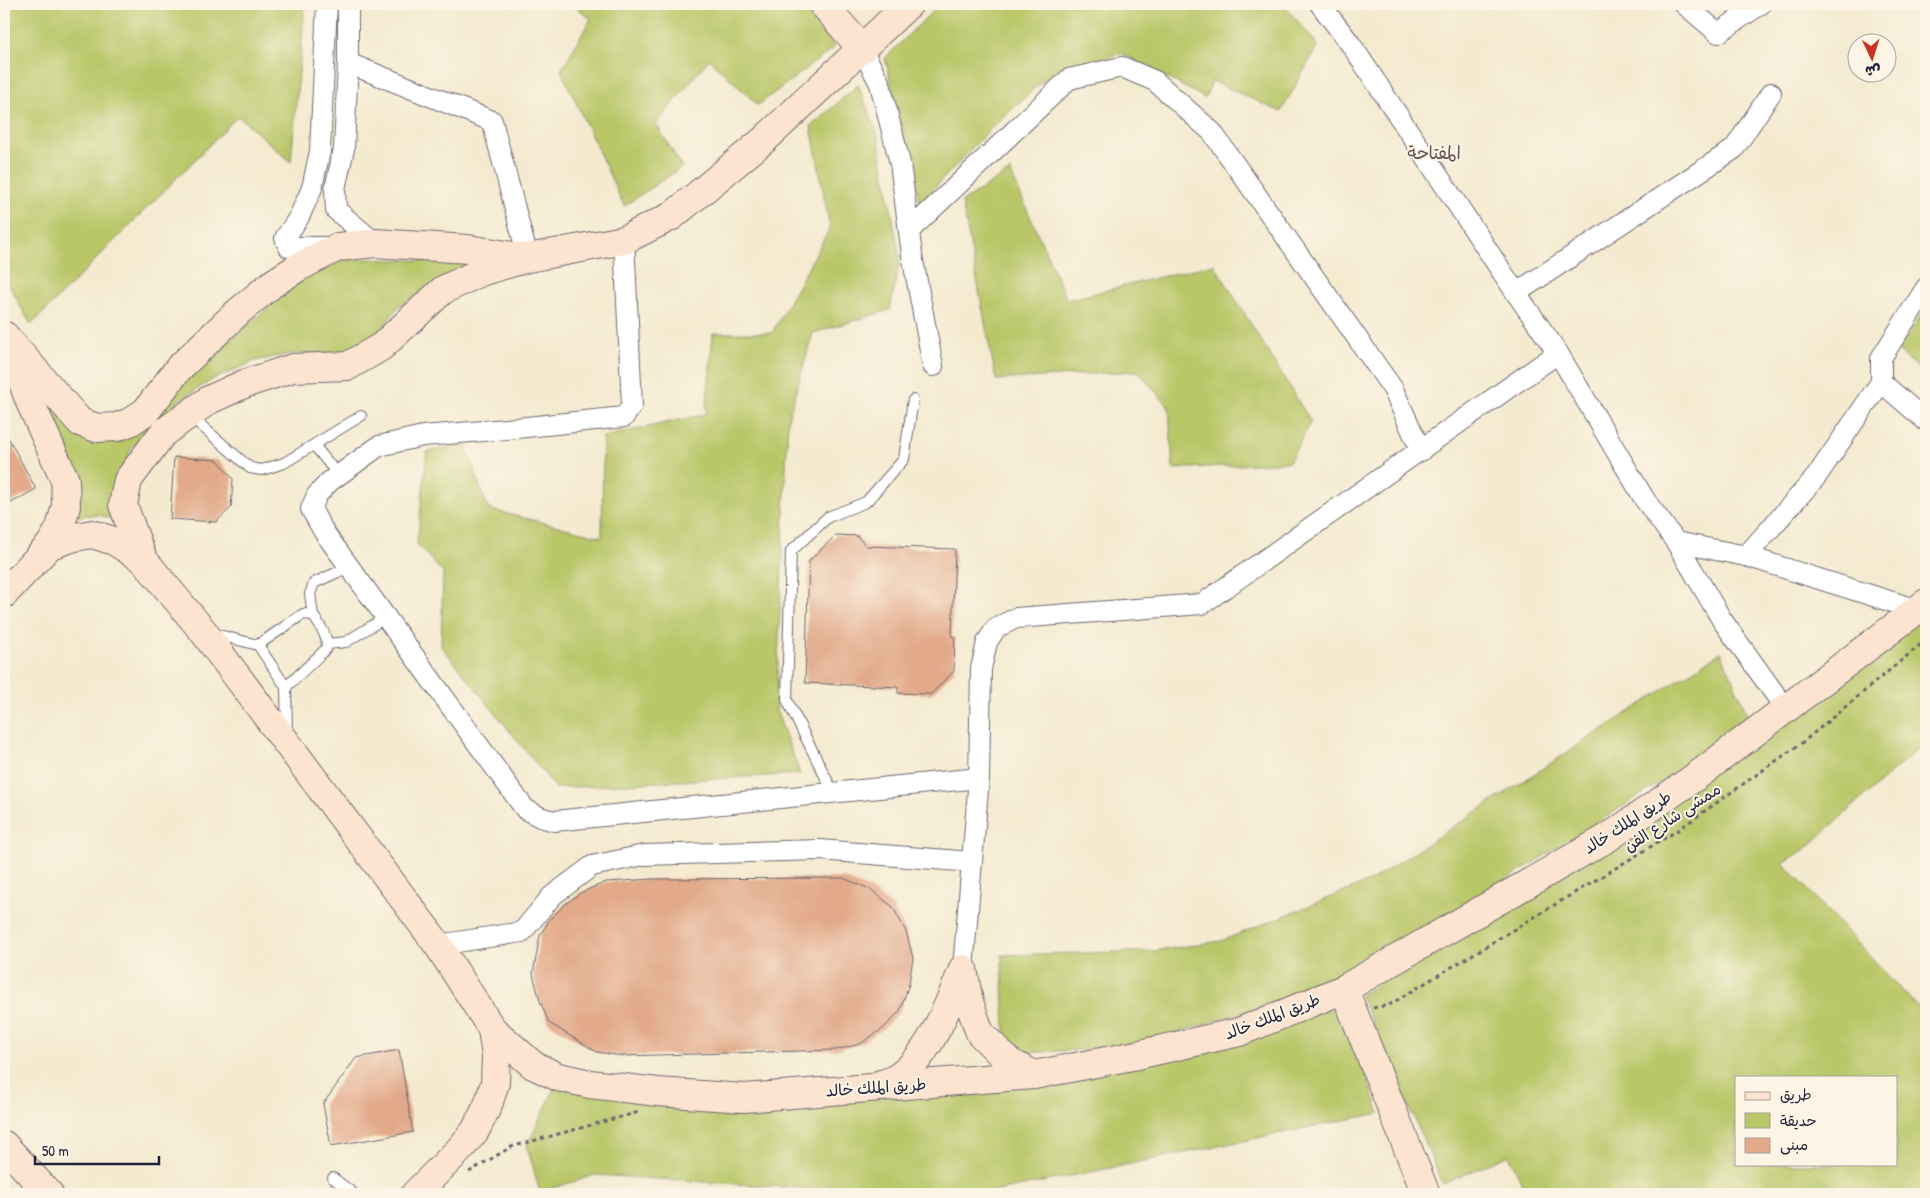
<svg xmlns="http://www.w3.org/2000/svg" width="1930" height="1198" viewBox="0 0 1930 1198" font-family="'Patrick Hand','Playpen Sans Arabic',sans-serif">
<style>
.green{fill:#b9c769;stroke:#6e7452;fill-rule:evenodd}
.building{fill:#e2aa8b}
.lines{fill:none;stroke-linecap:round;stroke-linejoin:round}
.lane-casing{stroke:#6c686f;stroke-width:12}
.street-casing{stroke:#6c686f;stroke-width:22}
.secondary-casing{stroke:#6c686f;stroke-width:30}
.path{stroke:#6c686f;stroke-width:3;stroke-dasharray:4 4;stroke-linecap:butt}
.lane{stroke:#fff;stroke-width:10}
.street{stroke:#fff;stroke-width:20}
.secondary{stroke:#fde4d1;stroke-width:28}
.labels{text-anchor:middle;stroke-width:4;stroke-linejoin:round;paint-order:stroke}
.street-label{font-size:16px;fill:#22223b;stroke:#fcf5e5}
.neighbourhood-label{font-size:18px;fill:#655257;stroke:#fcf5e5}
</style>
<rect width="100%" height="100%" fill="#fcf5e5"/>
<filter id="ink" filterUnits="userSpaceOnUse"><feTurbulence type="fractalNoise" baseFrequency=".02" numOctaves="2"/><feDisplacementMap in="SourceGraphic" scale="10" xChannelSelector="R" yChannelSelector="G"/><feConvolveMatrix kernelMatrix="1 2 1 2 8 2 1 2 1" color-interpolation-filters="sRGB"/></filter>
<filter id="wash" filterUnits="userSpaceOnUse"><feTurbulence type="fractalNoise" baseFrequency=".0096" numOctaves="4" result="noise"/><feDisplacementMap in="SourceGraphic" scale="20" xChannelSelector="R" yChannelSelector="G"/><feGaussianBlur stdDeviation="1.12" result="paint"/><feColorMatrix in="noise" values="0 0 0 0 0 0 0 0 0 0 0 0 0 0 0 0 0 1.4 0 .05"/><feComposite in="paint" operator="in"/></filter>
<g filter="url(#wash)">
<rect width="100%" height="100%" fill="#f4ead0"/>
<g class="green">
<polygon points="4,4 305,4 291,162 238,116 31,325 4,276"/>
<polygon points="572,4 800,4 835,47 758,105 709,59 656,124 682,167 624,206 561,70 591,19"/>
<polygon points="940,4 1283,4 1318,45 1281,112 1212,81 1205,98 1121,53 1046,78 994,125 920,203 885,58"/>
<polygon points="858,85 877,132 900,258 890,310 813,333 788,419 776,710 800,774 556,788 441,646 443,573 417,544 427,452 465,444 488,509 602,537 603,437 706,414 713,333 772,333 830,228 811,126"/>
<polygon points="1010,171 1067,300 1214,264 1311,422 1289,462 1173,469 1169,407 1138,371 996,380 962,202"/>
<path d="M369 259 484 262 440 280 398 307 381 330 360 347 333 353 291 354 255 361 212 380 177 402 132 447 121 474 119 522C104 515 93 513 78 517V505L26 365 95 436 203 362 274 303 298 277 335 260Z"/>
<polygon points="1926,307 1926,374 1898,351"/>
<path d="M1926 595V742L1804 850 1783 863 1924 1014H1926V1194H1527L1509 1155 1443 1184 1360 995 1641 821ZM1736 1077H1896V1164H1736Z"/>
<polygon points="1721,652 1752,725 1393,951 1261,1007 1129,1047 1006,1054 1002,955 1155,951 1221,941 1369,882"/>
<polygon points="1340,1007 1380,1113 983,1194 895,1194 595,1175 540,1192 527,1146 556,1085 759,1107 1161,1057"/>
</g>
<g id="blocks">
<g class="building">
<polygon points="4,430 36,489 4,507"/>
<polygon points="174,457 218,460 233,479 231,508 216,522 170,519"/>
<polygon points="836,535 857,536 866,546 955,549 952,637 955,637 954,671 931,694 898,693 898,687 805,683 809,561"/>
<polygon points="843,878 870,889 893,907 906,932 913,958 909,984 900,1011 884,1028 860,1044 836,1050 622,1056 597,1052 549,1023 540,1001 533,974 540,935 550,919 564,905 580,893 606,882 653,879"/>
<polygon points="399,1050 413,1132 331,1146 323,1104 356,1058"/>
</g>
</g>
</g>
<g filter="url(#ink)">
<use href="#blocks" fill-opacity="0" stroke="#6c686f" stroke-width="1"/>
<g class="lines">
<defs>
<g id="lane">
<polyline points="189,415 250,468 262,470 284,463 361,416"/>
<polyline points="314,445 338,475"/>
<polyline points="313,615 310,594 314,583 349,567"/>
<polyline points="211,633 258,645 286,687 287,733"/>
<polyline points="328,644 346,642 386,617"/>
<path d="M258 645 303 614 313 615C319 625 330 638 326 649L286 687"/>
<polyline points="834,794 787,700 791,551 828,517 866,502 904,459 913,400"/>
<polyline points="333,1178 354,1194"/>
</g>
<g id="street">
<polyline points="327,4 320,151 312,188 299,217 285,238 289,247 332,247"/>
<polyline points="348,4 348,63 344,149 335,189 336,210 375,243"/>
<polyline points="1320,4 1352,46 1516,293 1558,353 1645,500 1676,542 1722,620 1785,708"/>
<polyline points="1684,4 1718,33 1761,4"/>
<polyline points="862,49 880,84 900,163 912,255 933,366"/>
<polyline points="348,63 492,121 528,258"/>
<polyline points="909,231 1069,79 1122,67 1155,81 1212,132 1393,389 1421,451"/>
<polyline points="624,240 632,405 624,417 507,429 423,436 379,446 329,482 317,495 311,509 324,532 525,809 540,817 554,821 979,778"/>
<polyline points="1516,293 1734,149 1771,93"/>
<polyline points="1881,382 1926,421"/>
<polyline points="1676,542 1746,556 1918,610"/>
<polyline points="1746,556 1816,477 1881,382 1881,358 1926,288"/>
<polyline points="438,945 522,932 552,896 592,866 644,855 820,850 972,862"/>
<polyline points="963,969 979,778 981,669 987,642 996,628 1016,618 1202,604 1558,353"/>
</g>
<g id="secondary">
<polyline points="823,4 862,49"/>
<polyline points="5,336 80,422 97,428 117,427 130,422 146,411 179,368 238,312 272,284 297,268 338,247 375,243 468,249 519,257"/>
<polyline points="13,356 30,402 65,480 66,506 60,528 50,545"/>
<polyline points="143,559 123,505 128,480 163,433 209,400 244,384 293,368 348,366 381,347 443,290 483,271 528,258 624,240 672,216 765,139 909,4"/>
<polyline points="4,594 50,545 75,537 92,534 114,541 143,559 203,631 438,945 492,1029 496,1056 495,1083 488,1105 475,1131 460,1149 415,1194"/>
<polyline points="963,969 969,1002 980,1033 1009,1062 1034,1075"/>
<polyline points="1344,989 1426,1194"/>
<polyline points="492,1029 533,1065 558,1077 590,1084 658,1092 744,1098 1034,1075 1132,1056 1239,1032 1344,989 1609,837 1698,775 1926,603"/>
<path d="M881 1084C923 1076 949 1004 963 969"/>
<polyline points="4,1145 49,1194"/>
</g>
</defs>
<use href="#lane" class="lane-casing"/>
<use href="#street" class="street-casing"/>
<use href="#secondary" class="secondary-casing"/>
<g class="path">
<polyline points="1373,1008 1389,1005 1675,832 1803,742 1926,640"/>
<polyline points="469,1172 511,1147 639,1112"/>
</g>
<use href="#lane" class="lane"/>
<use href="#street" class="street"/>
<use href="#secondary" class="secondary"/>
</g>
</g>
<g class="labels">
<g class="street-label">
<text transform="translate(1672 817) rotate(-33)" y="6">ممشى شارع الفن</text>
<text transform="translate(1627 822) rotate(-33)" y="6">طريق الملك خالد</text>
<text transform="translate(1272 1016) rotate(-21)" y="6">طريق الملك خالد</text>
<text transform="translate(876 1087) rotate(-4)" y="6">طريق الملك خالد</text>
</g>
<g class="neighbourhood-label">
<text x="1434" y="159">المفتاحة</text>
</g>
</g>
<rect width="1930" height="1198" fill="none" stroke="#fcf5e5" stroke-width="20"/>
<rect x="1735" y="1076" width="162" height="90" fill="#fcf5e5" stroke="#a5a1a1"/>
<rect x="1745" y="1092" width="25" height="8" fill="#fde4d1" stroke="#a5a1a1"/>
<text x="1780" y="1100" font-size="15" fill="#22223b">طريق</text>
<rect x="1745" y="1113" width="25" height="15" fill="#b9c769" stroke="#a5a1a1"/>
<text x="1780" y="1126" font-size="15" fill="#22223b">حديقة</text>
<rect x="1745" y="1138" width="25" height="15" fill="#e2aa8b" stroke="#a5a1a1"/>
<text x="1780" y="1150" font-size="15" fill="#22223b">مبنى</text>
<g transform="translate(1872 58) rotate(176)"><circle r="24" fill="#fcf5e5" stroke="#a5a1a1"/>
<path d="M0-4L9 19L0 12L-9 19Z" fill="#c8321e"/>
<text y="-8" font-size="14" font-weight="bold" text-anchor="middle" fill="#22223b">ش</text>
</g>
<path d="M35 1156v8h124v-8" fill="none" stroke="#22223b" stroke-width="2.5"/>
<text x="42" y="1156" font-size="15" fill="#22223b" stroke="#fcf5e5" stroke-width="4" paint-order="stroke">50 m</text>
</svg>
